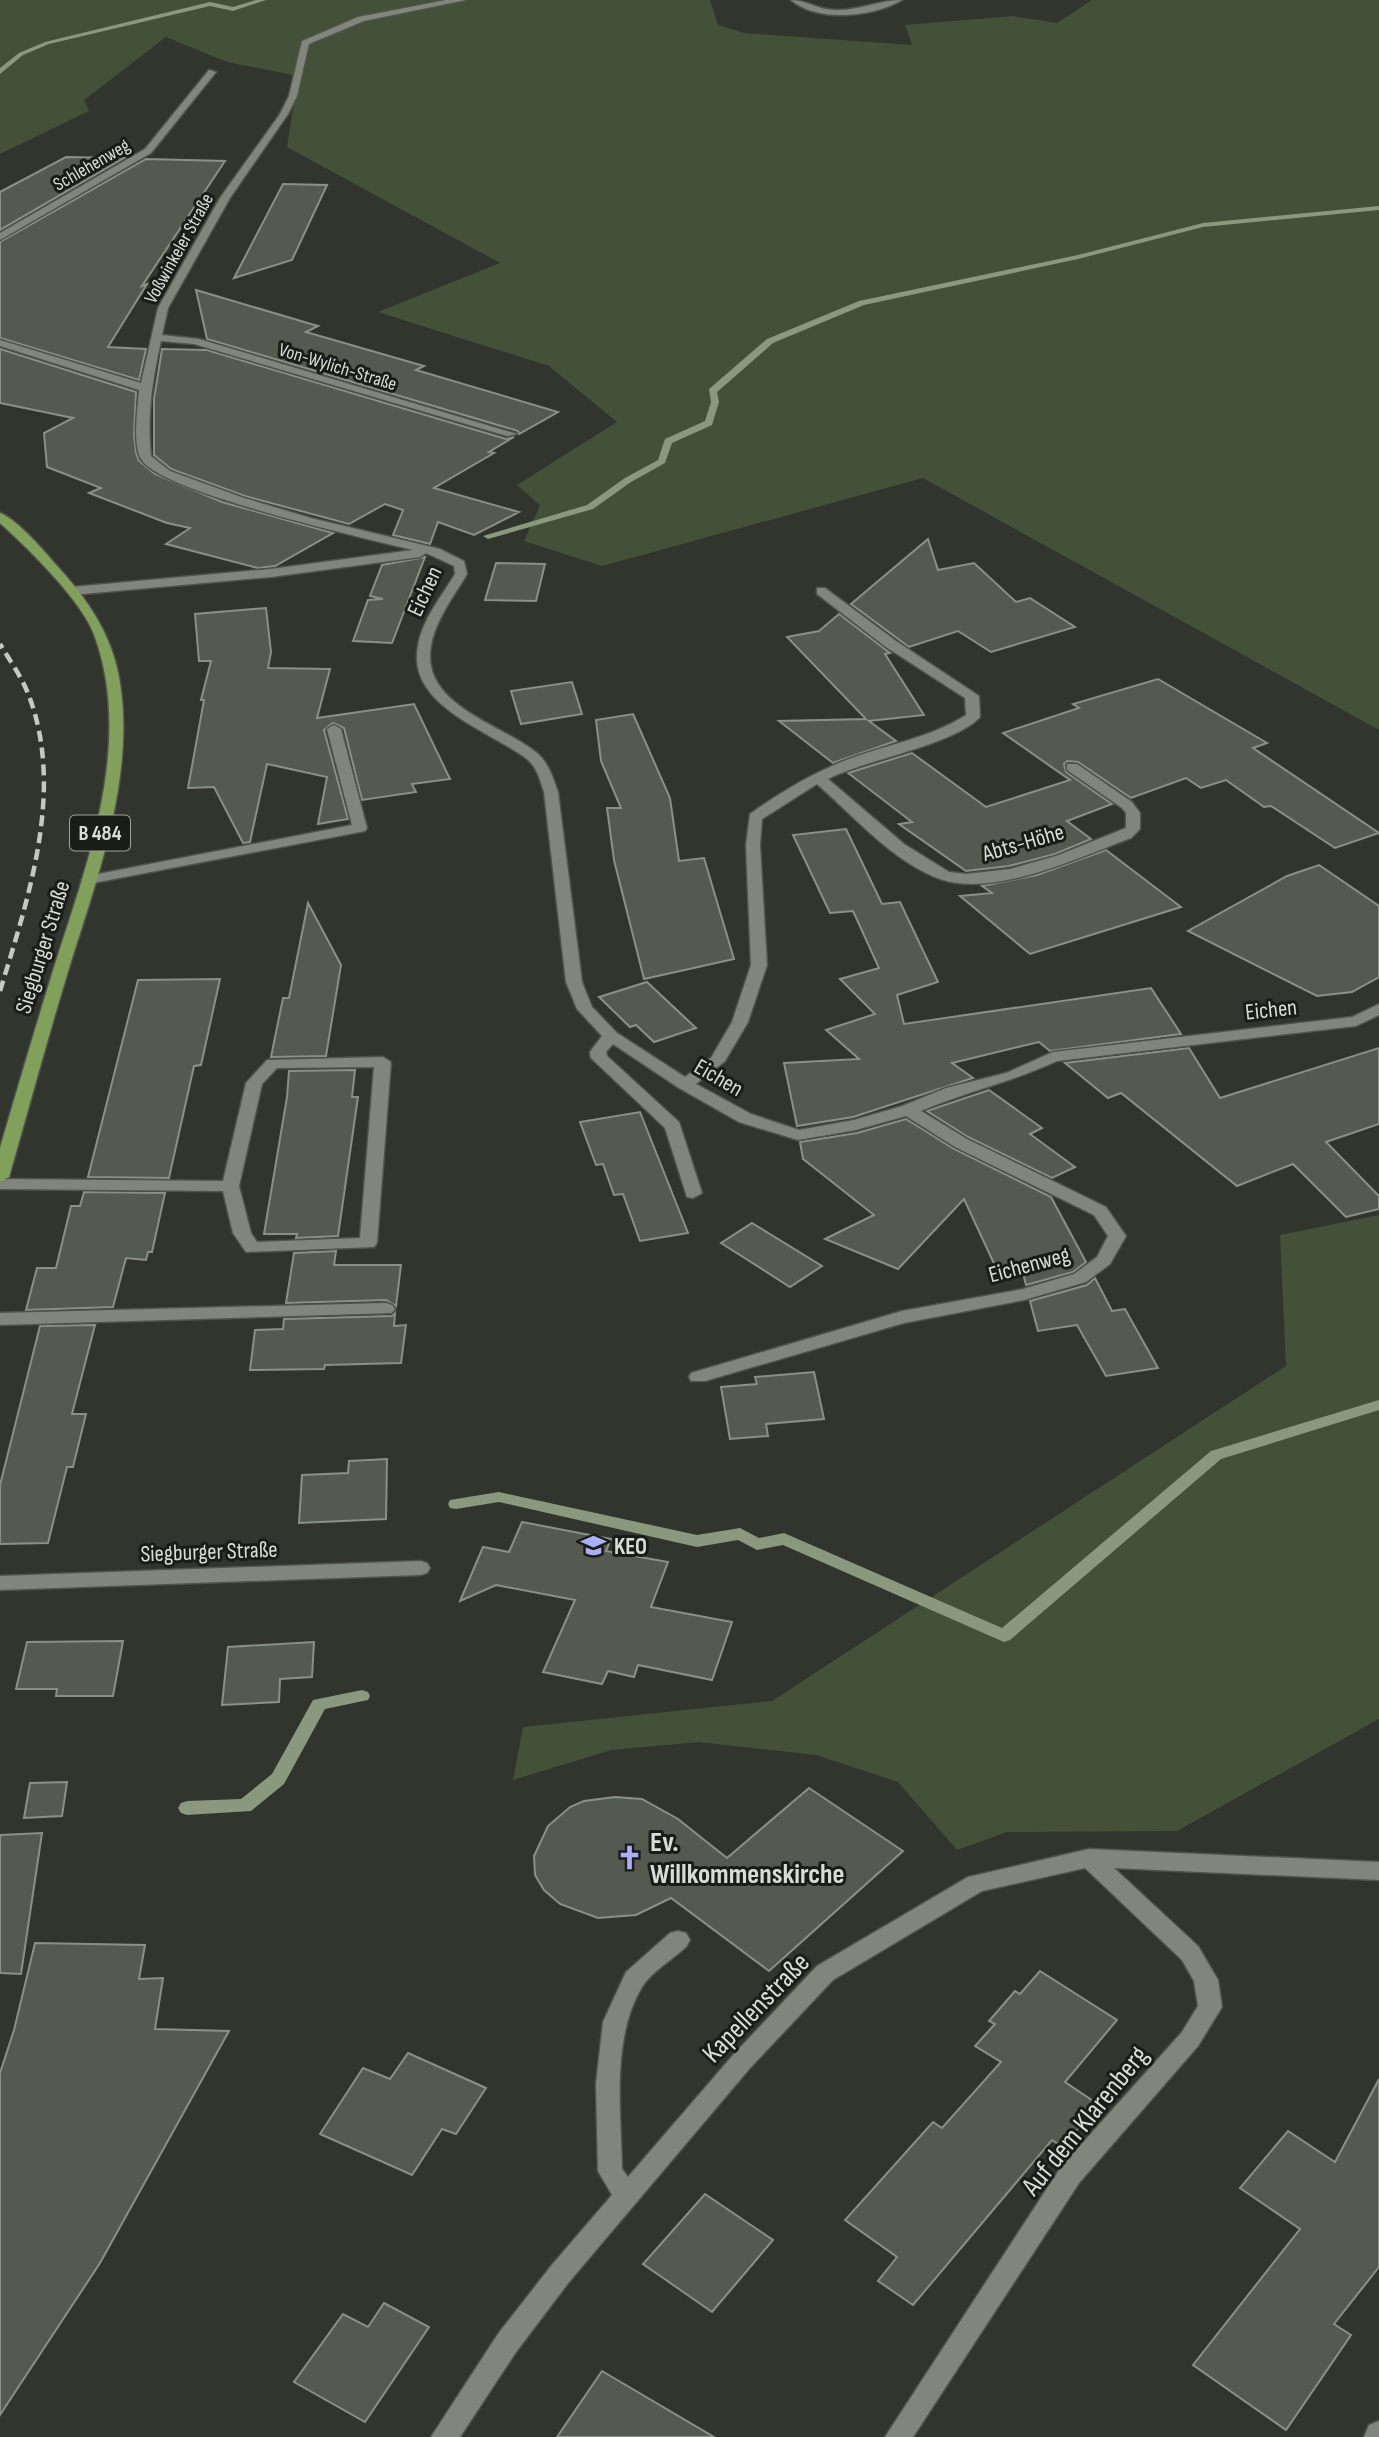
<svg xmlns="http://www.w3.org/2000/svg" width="1379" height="2437" viewBox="0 0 1379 2437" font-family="'Sofia Sans Condensed',sans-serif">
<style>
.green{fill:#445139}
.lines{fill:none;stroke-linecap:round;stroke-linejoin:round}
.stream{fill:#8a997d;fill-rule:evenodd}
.building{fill:#555a51;stroke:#8b9086;stroke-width:2}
.minor-casing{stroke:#4f534b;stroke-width:3}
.major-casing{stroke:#4f534b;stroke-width:3}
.minor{fill:#81867c;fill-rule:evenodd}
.major{fill:#80a05c;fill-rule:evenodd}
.rail{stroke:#c5c9c2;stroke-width:4.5;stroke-dasharray:11 6;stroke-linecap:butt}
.labels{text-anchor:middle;stroke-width:6;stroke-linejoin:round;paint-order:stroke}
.far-street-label{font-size:19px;fill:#daddd7;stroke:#1a1c18}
.shield{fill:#1a1c18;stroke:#a0a39e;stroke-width:2}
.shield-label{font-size:21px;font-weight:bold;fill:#daddd7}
.street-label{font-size:23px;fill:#daddd7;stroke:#1a1c18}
.poi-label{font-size:23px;font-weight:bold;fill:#daddd7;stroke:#1a1c18;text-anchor:start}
.near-poi-label{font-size:28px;font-weight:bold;fill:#daddd7;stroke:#1a1c18;text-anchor:start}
.near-street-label{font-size:28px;fill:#daddd7;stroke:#1a1c18}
</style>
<rect width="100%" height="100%" fill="#31352d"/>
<g class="green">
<polygon points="0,0 710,0 718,25 744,33 912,45 905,25 1013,16 1057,23 1092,0 1379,0 1379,730 923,478 602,566 524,541 540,505 517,485 617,422 549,366 378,312 500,263 287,147 298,76 227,62 166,37 84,100 89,111 0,154"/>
<polygon points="1379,1215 1379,1719 1177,1831 1007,1832 957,1850 898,1782 816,1755 699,1742 611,1750 513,1780 523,1727 772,1701 1286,1366 1280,1235"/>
</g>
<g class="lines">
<g class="stream">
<polygon points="256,0 266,0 233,11 210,6 49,44 23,55 0,74 0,68 19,53 45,42 210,2 233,7"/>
<polygon points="1379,206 1379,210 1203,227 1078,259 864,305 773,343 717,392 719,402 712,425 672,443 665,463 631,482 593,509 488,539 483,536 587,505 625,478 658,460 665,439 705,421 711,402 709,389 767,339 859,301 1078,255 1203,223"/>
<polygon points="1379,1400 1379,1410 1221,1459 1010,1640 1004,1642 783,1545 757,1550 738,1540 697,1547 499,1502 456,1509 450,1508 448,1504 450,1500 456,1499 499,1492 697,1535 740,1528 759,1538 784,1533 1002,1628 1211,1451"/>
<polygon points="362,1690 368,1692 370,1696 368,1700 325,1709 284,1784 251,1811 187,1815 181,1813 178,1808 181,1803 187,1801 241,1799 272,1774 313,1700"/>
</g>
</g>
<g class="building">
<polygon points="66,157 124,158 0,230 0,192"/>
<polygon points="146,159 225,161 142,286 147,284 108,347 146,349 139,380 0,338 0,242"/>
<polygon points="283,184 327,185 292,260 234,278"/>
<polygon points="196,290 318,326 306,332 424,366 416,370 558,412 519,434 518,431 207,339"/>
<polygon points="0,349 136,392 134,435 136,453 139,461 155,474 222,502 333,533 275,566 258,568 166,544 190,528 167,523 89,493 101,488 47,467 44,433 73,418 0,403"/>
<polygon points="162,349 207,350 506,439 514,437 489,452 494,453 434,488 519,512 474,535 438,522 430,544 393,535 403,510 385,504 349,524 245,496 171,469 154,455 154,399"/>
<polygon points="928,539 938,570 974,563 1016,602 1030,598 1075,627 991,652 958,631 909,647 851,604"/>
<polygon points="425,557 392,643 353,641 368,600 383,599 370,596 382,565"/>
<polygon points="496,563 545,564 536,601 485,600"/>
<polygon points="266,608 271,652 268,668 330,669 317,718 414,704 450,779 412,784 416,792 362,800 344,728 333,723 324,730 348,819 318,824 327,777 267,764 250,842 243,843 214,787 188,788 204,700 201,700 211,661 199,661 195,614"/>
<polygon points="839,614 890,653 885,654 924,715 869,721 896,741 833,763 779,721 866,719 787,637 819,631"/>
<polygon points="1158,679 1267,743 1253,748 1379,833 1335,848 1271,806 1264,807 1226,780 1201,788 1186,778 1131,798 1078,762 1067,761 1064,764 1066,772 1112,804 1067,821 1091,839 1055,854 1009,866 966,871 899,824 912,822 848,773 912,753 986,807 1070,780 1003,733 1079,708 1073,704"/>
<polygon points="572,682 582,714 521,724 511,691"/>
<polygon points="633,714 670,798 679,861 704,858 734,959 644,979 614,860 607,808 621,808 601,761 596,720"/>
<polygon points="846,829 882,904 900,902 938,982 897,995 904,1024 1151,988 1181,1034 1050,1051 1039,1042 952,1063 973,1078 853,1117 797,1126 784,1063 859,1059 826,1030 875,1014 840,979 879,968 853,911 830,913 793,835"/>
<polygon points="1106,850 1181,907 1030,954 960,896 992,893 982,886 1037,875"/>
<polygon points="1319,865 1379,906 1379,977 1352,992 1317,996 1188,931 1287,876"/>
<polygon points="308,903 341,965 326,1056 271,1057 283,998 289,998"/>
<polygon points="220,979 201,1065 194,1066 169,1178 88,1177 138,980"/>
<polygon points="647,982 696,1028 654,1042 636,1025 630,1027 599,997"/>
<polygon points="1189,1048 1220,1098 1379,1048 1379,1124 1326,1142 1379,1196 1379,1209 1346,1217 1293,1164 1237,1186 1121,1093 1108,1098 1065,1063"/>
<polygon points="355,1070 352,1097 358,1097 338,1236 296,1238 297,1234 264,1234 287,1097 289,1071"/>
<polygon points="989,1090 1042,1128 1030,1134 1075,1167 1052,1178 968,1137 927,1111"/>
<polygon points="640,1112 688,1233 640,1241 623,1194 614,1195 603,1164 596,1165 580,1122"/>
<polygon points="906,1119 954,1149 1051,1197 1086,1262 1073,1272 1026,1285 1021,1265 996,1268 964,1199 898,1269 825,1239 874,1215 803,1159 800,1142 857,1133"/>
<polygon points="84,1192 165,1193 152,1252 148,1252 146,1260 126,1258 113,1307 26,1310 37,1268 56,1268 71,1206 80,1206"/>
<polygon points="752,1223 822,1266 790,1287 721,1243"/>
<polygon points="336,1251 334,1265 401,1265 396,1306 386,1300 286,1303 294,1253"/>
<polygon points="1095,1278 1112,1311 1125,1309 1158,1368 1106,1376 1077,1325 1038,1331 1030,1301 1087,1285"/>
<polygon points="395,1313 394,1326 406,1325 401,1363 325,1365 324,1369 250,1370 255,1330 283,1329 284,1319 392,1316"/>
<polygon points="95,1325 72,1414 86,1414 73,1467 67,1467 48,1543 0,1544 0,1485 40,1326"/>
<polygon points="814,1372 824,1419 766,1424 768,1436 730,1439 721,1387 757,1384 755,1377"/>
<polygon points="387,1459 386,1519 299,1523 302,1475 348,1473 349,1461"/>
<polygon points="522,1522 611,1539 606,1551 668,1562 651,1607 732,1622 712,1680 638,1665 634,1677 608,1671 602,1684 543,1672 575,1600 496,1585 460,1601 483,1547 509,1552"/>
<polygon points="123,1641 113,1696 56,1696 57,1689 16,1689 27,1642"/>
<polygon points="314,1642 312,1677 280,1679 279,1702 222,1705 228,1647"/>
<polygon points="67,1782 62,1816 24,1818 30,1783"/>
<polygon points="809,1788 903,1851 769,1971 671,1898 636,1915 598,1918 560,1904 544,1890 535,1875 534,1856 548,1826 570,1807 584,1801 615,1797 642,1799 678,1819 727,1858"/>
<polygon points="42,1833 21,1974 0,1973 0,1835"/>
<polygon points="35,1943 145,1945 139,1979 163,1978 155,2029 229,2031 100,2263 0,2415 0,2073 14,2030"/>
<polygon points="1040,1971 1117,2020 1065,2082 1099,2105 1062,2147 1052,2140 913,2305 878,2281 897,2257 845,2220 933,2122 942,2128 1001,2062 975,2046 995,2024 989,2021 1015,1991 1020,1994"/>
<polygon points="408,2053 486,2088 456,2134 442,2129 412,2175 320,2134 363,2068 390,2079"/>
<polygon points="1379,2079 1379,2267 1334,2324 1351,2335 1286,2430 1193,2365 1300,2229 1240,2188 1288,2131 1335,2162"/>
<polygon points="705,2194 773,2240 712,2312 643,2264"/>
<polygon points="384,2303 429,2327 365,2422 294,2382 343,2314 368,2327"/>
<polygon points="602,2371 714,2437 557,2437"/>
</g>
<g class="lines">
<defs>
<g id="minor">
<path d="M446 0H466L364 21 309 44 297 96 288 114 230 198 168 308 162 335 199 339 517 434 507 436 194 344 161 341C152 381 147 416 151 456L170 471 244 498 311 518 440 549 464 561 467 574C454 596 435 621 431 646 420 706 505 725 538 754 549 764 553 778 558 792L582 982 592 1007 617 1033 685 1077 711 1058 732 1022 751 965 746 845 750 814C781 792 814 772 849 759 889 744 930 738 966 715L965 698 886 647 817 594V588H825L896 641 979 696 980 717C954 745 867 759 828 779L904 844 949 872 966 874 1010 869 1056 856 1126 828V813L1122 808 1067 770V764H1077L1132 802 1140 813V829L1131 838C1080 857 994 898 940 879 893 862 854 816 817 784L762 819 760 845 767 965 748 1022 725 1061 696 1084 751 1114 799 1130 854 1120 902 1106 946 1088 1006 1073 1053 1052 1352 1017 1379 1004V1015L1356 1026 1057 1061C1012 1082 966 1092 921 1111L967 1139 1106 1207 1126 1236 1110 1264 1086 1282 1024 1300 904 1323 705 1381H691L689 1377 691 1373 902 1311 1023 1289 1074 1274 1097 1257 1108 1236 1094 1215 955 1147 906 1116 856 1130 798 1140 739 1122 679 1088 613 1044 606 1052 607 1056 679 1122 702 1193 693 1198 687 1197 665 1128 591 1058 590 1052 602 1036 577 1009 566 982 544 792C540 780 537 767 527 759 491 731 406 706 418 646 422 620 442 596 455 574L454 566 426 553 420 557 271 577 72 595 66 591 72 587 271 569 413 550C368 539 159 492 141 459 132 444 138 407 139 390L0 346V340L141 383 158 308 220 198 280 114 289 96 302 41 358 17Z"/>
<path d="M791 0C806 0 818 10 835 10 858 11 879 0 902 0 873 17 818 23 791 0Z"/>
<polygon points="209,70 216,72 151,153 0,240 0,233 145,149"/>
<polygon points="334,725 341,729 367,828 365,831 88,884 81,880 88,876 352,825 327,729"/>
<path d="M383 1057 391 1062 377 1243 374 1247 246 1252 233 1233 223 1191 0 1189V1179L223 1181 246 1083 267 1060ZM374 1067 360 1238 257 1242 251 1233 239 1186 262 1084 277 1068Z"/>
<polygon points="386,1303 392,1305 395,1309 392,1313 0,1325 0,1313"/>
<polygon points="420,1561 427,1563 430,1568 427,1573 420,1575 0,1590 0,1576"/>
<path d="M1089 1849 1379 1862V1880L1114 1868 1198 1946 1218 1980 1222 2007 1198 2046 1079 2183 913 2437H885L1061 2167 1182 2032 1198 2006 1194 1981 1182 1960 1085 1868 982 1891 833 1980 750 2068 569 2282 516 2352 460 2437H431L498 2334 551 2266 612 2195 598 2171 596 2084 603 2022 626 1972 670 1933 678 1931 686 1933 690 1940 686 1947C673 1959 651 1972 642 1987 611 2039 621 2111 622 2169L628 2177 734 2054 817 1966 968 1877Z"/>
<polygon points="1379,2421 1379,2437 1364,2437 1369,2425"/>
</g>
<path id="major" d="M0 513C18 520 45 552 58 567 87 599 111 633 119 677 137 777 95 883 66 978 46 1044 28 1111 9 1177L0 1182V1148C17 1090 34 1032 52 974 85 869 134 747 95 637 84 603 28 548 0 523Z"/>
</defs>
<use href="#minor" class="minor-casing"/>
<use href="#major" class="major-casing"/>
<use href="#minor" class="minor"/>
<use href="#major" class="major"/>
<path class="rail" d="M0 991C28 899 65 791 29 696 22 677 10 661 0 644"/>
</g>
<defs>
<symbol id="school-bare" viewBox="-9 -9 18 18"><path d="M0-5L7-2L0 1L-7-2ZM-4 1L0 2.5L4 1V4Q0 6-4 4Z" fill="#aab0fb" stroke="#1a1c18" stroke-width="2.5" paint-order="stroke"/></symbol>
<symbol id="church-bare" viewBox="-9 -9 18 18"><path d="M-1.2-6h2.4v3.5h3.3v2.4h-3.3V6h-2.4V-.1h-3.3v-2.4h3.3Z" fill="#aab0fb" stroke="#1a1c18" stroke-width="2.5" paint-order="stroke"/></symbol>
</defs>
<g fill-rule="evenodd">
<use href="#school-bare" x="576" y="1528" width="35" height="35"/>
<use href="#church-bare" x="612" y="1840" width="35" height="35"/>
</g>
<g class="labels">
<g class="far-street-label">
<text transform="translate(91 164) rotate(-30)" y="7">Schlehenweg</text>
<text transform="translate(178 248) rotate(-61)" y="7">Voßwinkeler Straße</text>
<text transform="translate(338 366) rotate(17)" y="7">Von-Wylich-Straße</text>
</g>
<rect class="shield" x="70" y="815.5" width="60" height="35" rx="5"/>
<g class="shield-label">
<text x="100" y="840">B 484</text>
</g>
<g class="street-label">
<text transform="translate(424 591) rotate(-65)" y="8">Eichen</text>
<text transform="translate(1023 842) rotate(-16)" y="8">Abts-Höhe</text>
<text transform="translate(42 947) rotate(-73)" y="8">Siegburger Straße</text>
<text transform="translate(1271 1009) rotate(-6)" y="8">Eichen</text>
<text transform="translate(719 1077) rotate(30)" y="8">Eichen</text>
<text transform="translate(1029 1264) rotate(-15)" y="8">Eichenweg</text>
<text transform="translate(209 1551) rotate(-2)" y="8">Siegburger Straße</text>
</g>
<g class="poi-label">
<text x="614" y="1554">KEO</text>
</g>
<g class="near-poi-label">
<text x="650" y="1851">Ev.<tspan x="650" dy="32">Willkommenskirche</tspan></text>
</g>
<g class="near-street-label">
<text transform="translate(755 2007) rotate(-46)" y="10">Kapellenstraße</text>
<text transform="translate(1084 2120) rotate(-51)" y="10">Auf dem Klarenberg</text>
</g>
</g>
</svg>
